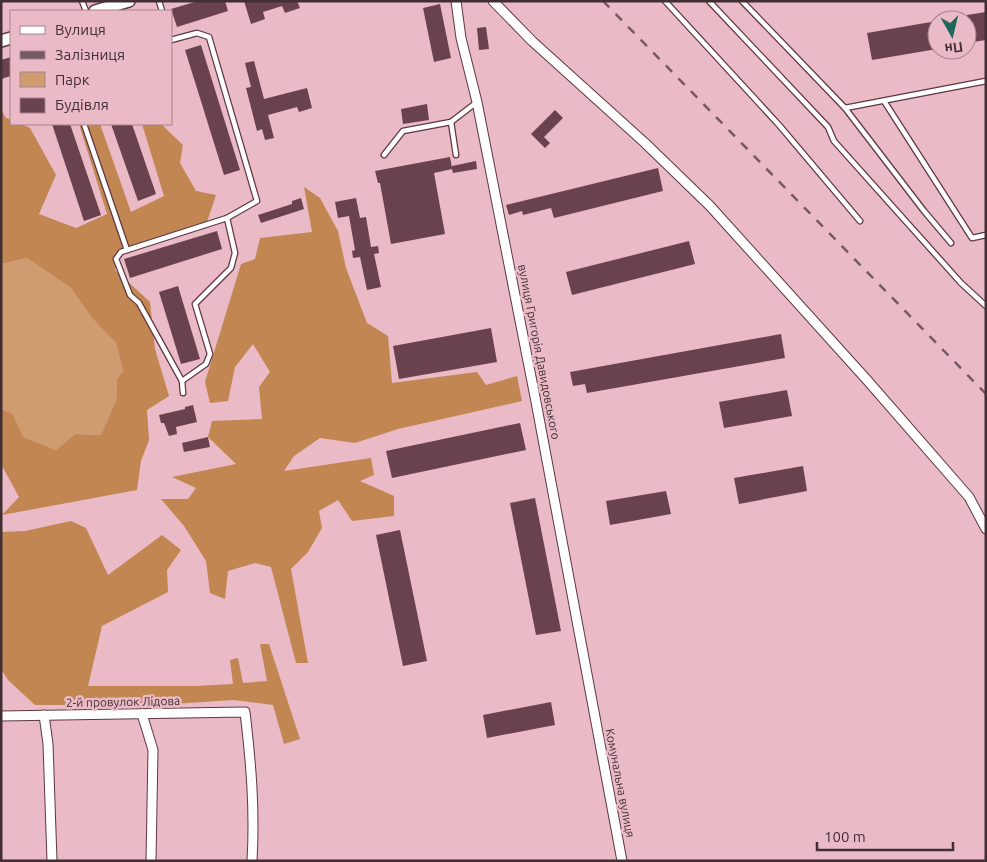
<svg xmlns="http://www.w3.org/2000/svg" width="987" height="862" viewBox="0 0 987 862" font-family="Ubuntu,sans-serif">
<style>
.green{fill:#cf9c70}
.forest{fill:#c18651}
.building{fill:#6a424d}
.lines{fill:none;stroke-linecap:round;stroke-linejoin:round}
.service-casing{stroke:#5e3742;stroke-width:7}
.minor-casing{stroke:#5e3742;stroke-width:11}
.secondary-casing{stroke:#5e3742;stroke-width:14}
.service{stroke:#fff;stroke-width:4.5}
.minor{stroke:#fff;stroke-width:9}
.secondary{stroke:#fff;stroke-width:11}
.rail{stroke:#765a61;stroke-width:2.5;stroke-dasharray:9 9;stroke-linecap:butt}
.labels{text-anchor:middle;stroke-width:5;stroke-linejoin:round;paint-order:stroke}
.street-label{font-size:12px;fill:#422f34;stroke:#eabac6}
</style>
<rect width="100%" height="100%" fill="#eabac6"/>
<polygon class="green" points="27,258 71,288 92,318 116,343 123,371 117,379 117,398 101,435 75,434 56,450 23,437 13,414 1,409 1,264"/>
<g class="forest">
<polygon points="1,109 5,117 11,120 11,124 21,124 30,128 56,175 39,214 76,228 107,214 79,124 100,124 131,212 164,196 142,124 161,124 183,145 180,163 196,191 216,195 206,225 118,255 115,270 150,302 155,349 169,396 147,410 149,440 141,461 137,490 2,515 19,497 1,464 1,409 13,414 23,437 56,450 75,434 101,435 117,398 117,379 123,371 116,343 92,318 71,288 27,258 1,264"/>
<polygon points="304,187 320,198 338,231 346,268 367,323 388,336 392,383 477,372 486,385 517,376 522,401 398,429 355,443 320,438 294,456 284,471 371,458 374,475 360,481 394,496 394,516 352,521 338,500 319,511 322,528 308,552 291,569 308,663 296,663 271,567 255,563 228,571 225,599 210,593 206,561 184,526 161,499 188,499 196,488 172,477 236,464 208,437 212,421 262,419 259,387 270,372 253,344 235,367 228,401 210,403 205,382 241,264 255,259 260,238 312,232"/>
<polygon points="71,521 86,528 108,575 162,535 181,550 167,570 168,592 102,626 88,686 195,686 233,684 230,660 238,658 243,683 267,681 260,644 269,644 300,739 284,744 273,705 234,700 157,705 35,705 8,680 1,669 1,532 25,531"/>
</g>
<g class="building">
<polygon points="198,1 225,1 228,11 177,27 171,9"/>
<polygon points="244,1 297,1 300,8 285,13 282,6 263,12 265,19 251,24"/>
<polygon points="440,4 451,58 434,62 423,8"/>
<polygon points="986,12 986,40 967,43 967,15"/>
<polygon points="937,21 937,49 872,60 867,33"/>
<polygon points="486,27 489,49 479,50 477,28"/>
<polygon points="201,45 240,170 224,175 185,50"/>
<polygon points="11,57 11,76 1,79 1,60"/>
<polygon points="254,61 264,99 307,88 312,108 299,112 297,107 268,115 274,138 265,140 262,129 257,131 246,88 251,87 245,63"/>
<polygon points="427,104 429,120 403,124 401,109"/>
<polygon points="555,110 563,118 544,137 550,143 545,148 531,134"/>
<polygon points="52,124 70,124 101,215 84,221"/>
<polygon points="111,124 132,124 156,194 138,201"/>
<polygon points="450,157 452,168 452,166 476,161 477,169 453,173 452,169 434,173 445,234 391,244 380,183 378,183 375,171"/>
<polygon points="658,168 663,191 554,218 551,208 523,215 522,211 509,215 506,205"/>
<polygon points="301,198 304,209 261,223 258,215 292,204 292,201"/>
<polygon points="356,198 360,218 366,217 371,247 378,246 379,253 374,254 381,287 367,290 360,257 353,258 352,251 355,250 349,216 338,218 335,202"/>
<polygon points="217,231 222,249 130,278 124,259"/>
<polygon points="689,241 695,264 572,295 566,272"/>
<polygon points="178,286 200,359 181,364 159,292"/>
<polygon points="491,328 497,362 399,379 393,346"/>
<polygon points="781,334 785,358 587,393 585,384 573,386 570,372"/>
<polygon points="787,390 792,416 724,428 719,402"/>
<polygon points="193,405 197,422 176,427 177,434 169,436 164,423 161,423 159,415 185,409 185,407"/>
<polygon points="520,423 526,450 392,478 386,451"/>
<polygon points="208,437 210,447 184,452 182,443"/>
<polygon points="803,466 807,491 739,504 734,478"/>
<polygon points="666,491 671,514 610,525 606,501"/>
<polygon points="535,498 561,631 536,635 510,503"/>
<polygon points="400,530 427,661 403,666 376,535"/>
<polygon points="551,702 555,725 487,738 483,715"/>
</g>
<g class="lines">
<defs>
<g id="service">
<polyline points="82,1 86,11"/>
<polyline points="159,1 162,11"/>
<polyline points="665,1 779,125 860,221"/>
<polyline points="709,1 828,127 834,141 961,283 986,306"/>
<polyline points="742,1 845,108 986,81"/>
<polyline points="171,40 197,33 209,37 257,201 227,218 121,252 116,259 130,295 139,303 182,381 183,393"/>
<polyline points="884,101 972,238 986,235"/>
<polyline points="845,108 924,211 951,243"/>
<polyline points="451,122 456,155"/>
<polyline points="84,124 127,250"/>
<polyline points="384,155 403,131 451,122 477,102"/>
<polyline points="182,381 206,364 210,354 195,304 231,268 235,253 227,218"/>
</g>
<g id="minor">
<polyline points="456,1 461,38 477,102 536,402 622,861"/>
<polyline points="493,1 532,41 645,143 710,206 867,380 969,497 986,529"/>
<polyline points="142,714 153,750 151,861"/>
<polyline points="44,715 48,744 52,861"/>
<path d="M1 716 245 712C251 763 255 809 252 861"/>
</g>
<g id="secondary">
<polyline points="95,11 129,1"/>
<polyline points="1,41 11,38"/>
</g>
</defs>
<use href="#service" class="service-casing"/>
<use href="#minor" class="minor-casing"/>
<use href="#secondary" class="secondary-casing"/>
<use href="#service" class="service"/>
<use href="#minor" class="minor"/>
<use href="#secondary" class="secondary"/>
<polyline class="rail" points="603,1 986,394"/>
</g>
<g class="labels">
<g class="street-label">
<text transform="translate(539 352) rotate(79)" y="4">вулиця Григорія Давидовського</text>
<text transform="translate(123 702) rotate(-1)" y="4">2-й провулок Лідова</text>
<text transform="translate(620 783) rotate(79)" y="4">Комунальна вулиця</text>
</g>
</g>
<rect width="987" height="862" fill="none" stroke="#422f34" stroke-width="5"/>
<rect x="10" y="10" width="162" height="115" fill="#eabac6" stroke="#a7828c"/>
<rect x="20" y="26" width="25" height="8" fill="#ffffff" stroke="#a7828c"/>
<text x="55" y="35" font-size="15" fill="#422f34">Вулиця</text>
<rect x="20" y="51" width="25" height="8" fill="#765a61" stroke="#a7828c"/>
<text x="55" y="60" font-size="15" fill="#422f34">Залізниця</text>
<rect x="20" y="72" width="25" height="15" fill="#cf9c70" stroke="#a7828c"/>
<text x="55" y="85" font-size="15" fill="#422f34">Парк</text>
<rect x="20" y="98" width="25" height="15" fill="#6a424d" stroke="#a7828c"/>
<text x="55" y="110" font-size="15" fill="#422f34">Будівля</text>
<g transform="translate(952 35) rotate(172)"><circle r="24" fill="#eabac6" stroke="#a7828c"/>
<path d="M0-4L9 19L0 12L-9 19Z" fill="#1f675c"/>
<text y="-8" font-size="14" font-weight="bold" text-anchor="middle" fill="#422f34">Пн</text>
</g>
<path d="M817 842v8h136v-8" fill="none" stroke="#422f34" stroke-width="2.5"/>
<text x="824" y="842" font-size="15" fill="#422f34" stroke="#eabac6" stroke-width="4" paint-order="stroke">100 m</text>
</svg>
